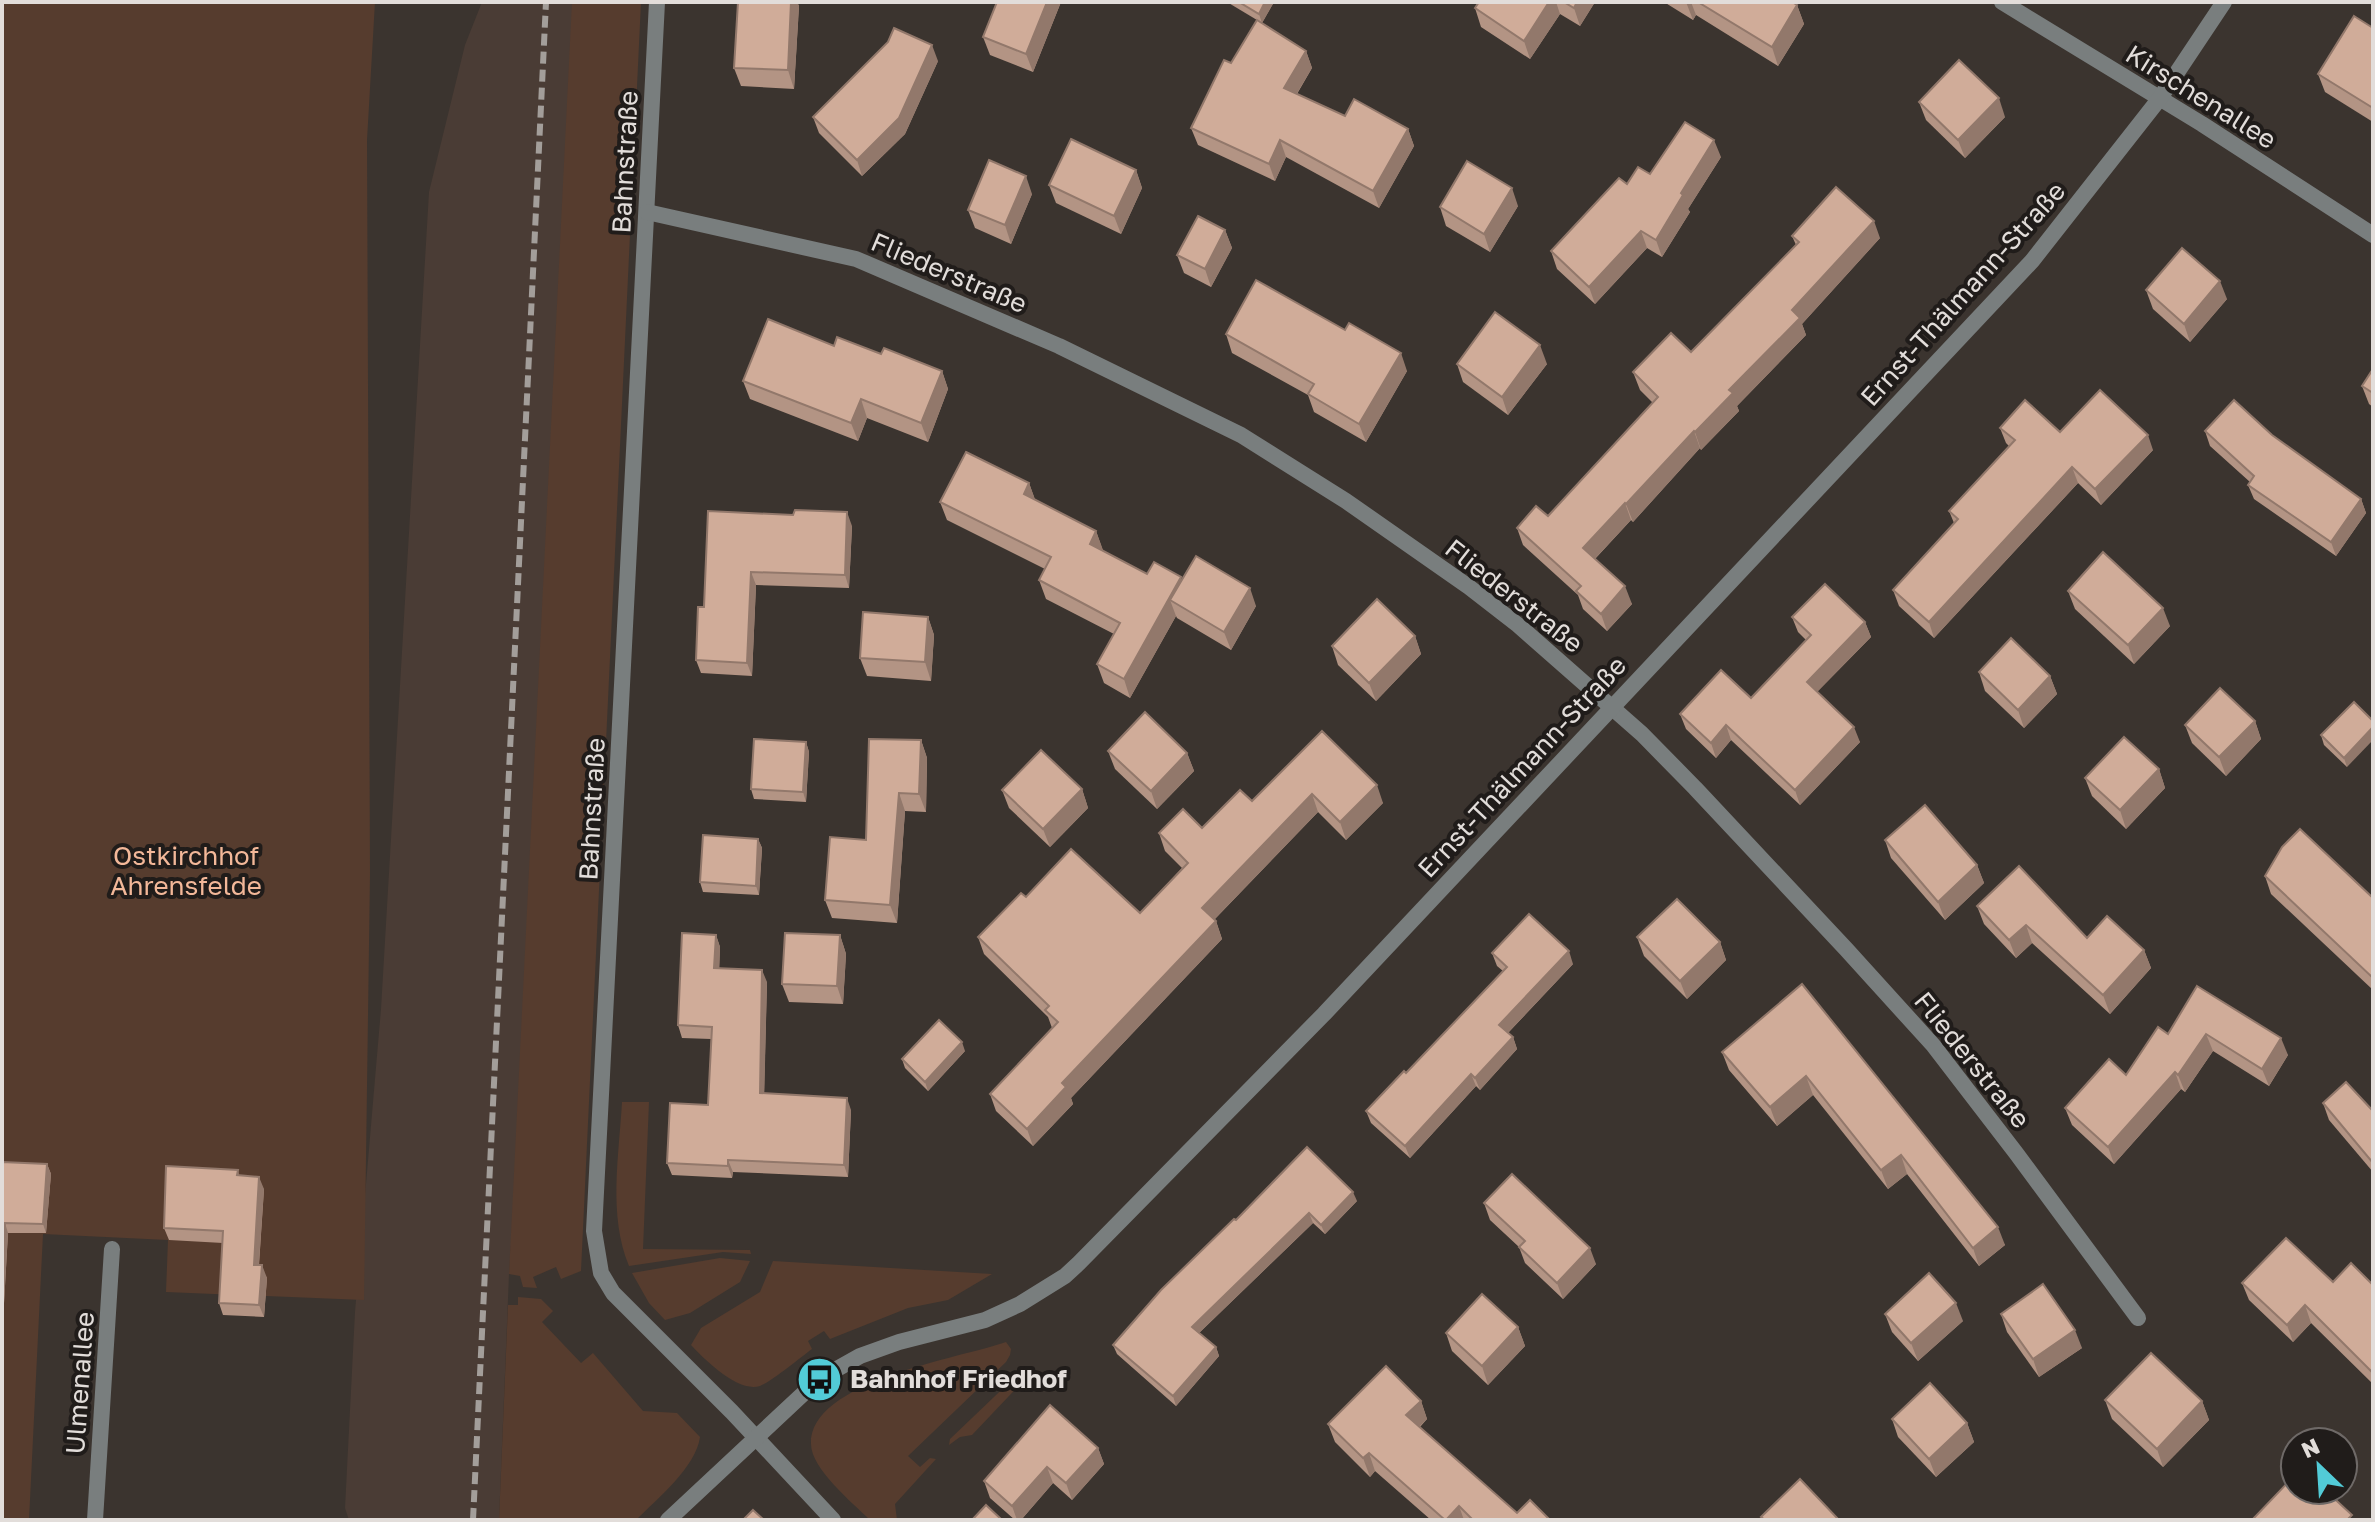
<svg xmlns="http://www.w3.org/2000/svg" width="2375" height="1522" viewBox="0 0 2375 1522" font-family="'Golos Text',sans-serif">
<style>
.built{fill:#4a3c35}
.green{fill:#563c2e}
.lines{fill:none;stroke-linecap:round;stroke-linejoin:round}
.minor{stroke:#797e7e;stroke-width:16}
.rail{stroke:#a39e9a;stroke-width:6;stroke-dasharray:12 6;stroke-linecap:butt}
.wall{fill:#b39484}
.shaded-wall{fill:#92786b}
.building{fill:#d0ac99;stroke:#92786b;stroke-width:2}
.labels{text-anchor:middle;stroke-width:8;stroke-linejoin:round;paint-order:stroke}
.street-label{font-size:26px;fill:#e2ddda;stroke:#201c1a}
.park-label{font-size:26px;fill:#f3b899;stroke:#201c1a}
.poi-label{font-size:26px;font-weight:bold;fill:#e2ddda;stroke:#201c1a;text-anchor:start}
</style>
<rect width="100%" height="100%" fill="#3b342f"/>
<polygon class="built" points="482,2 623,2 527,1019 509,1274 499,1520 349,1520 345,1508 355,1312 381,1009 429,192 465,45"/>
<g class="green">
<polygon points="2,2 375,2 367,140 370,874 364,1300 166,1292 168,1240 43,1234 29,1520 2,1520"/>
<polygon points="572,2 641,2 581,1271 561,1279 556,1267 533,1277 537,1288 523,1287 520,1276 509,1274"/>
<path d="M622 1102H649L643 1249 750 1250 751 1254 723 1252 629 1266C608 1215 619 1156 622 1102Z"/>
<polygon points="720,1258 750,1261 740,1282 690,1313 665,1320 649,1303 632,1273"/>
<path d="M773 1261 992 1274 948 1300 908 1308 830 1339 824 1331 808 1341 812 1349C801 1357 771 1382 760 1386 738 1393 704 1359 691 1345L701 1328 760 1292Z"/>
<path d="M518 1297 541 1299 553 1311 542 1322 581 1363 593 1353 643 1411 677 1413 700 1437C696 1467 657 1499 636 1520H499L508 1305H518Z"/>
<path d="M1006 1342 1011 1349 1010 1355 1006 1362 908 1456 920 1467 930 1458 936 1459 895 1504 897 1520H870C853 1503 811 1469 811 1444 809 1381 961 1358 1006 1342Z"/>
<polygon points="1017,1375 1027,1377 972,1435 960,1437 949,1445 950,1439"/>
</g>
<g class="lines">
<g class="minor">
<polyline points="657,2 594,1231 601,1273 613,1293 732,1412 833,1520"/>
<polyline points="2002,2 2202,124 2373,235"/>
<polyline points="647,212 856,259 1059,346 1241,435 1346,501 1469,587 1518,625 1642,734 1695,788 1846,949 1933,1045 2016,1153 2138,1318"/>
<polyline points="95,1520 112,1249"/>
<polyline points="668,1520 819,1379 860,1356 899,1342 985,1320 1020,1304 1065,1276 1079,1263 1324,1014 2032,261 2160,98 2224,2"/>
</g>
<polyline class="rail" points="473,1520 546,2"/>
</g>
<g class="wall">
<polygon points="738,2 797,2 799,6 794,89 741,86 734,68"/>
<polygon points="1061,2 1033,72 990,55 983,37"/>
<polygon points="1227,2 1274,2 1262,23"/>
<polygon points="1479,2 1595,2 1580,26 1560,14 1530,59 1481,27 1475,8"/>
<polygon points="1664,2 1792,2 1797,5 1804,24 1778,66 1696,15 1693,20"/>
<polygon points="2373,28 2373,122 2325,92 2318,74"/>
<polygon points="1306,51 1312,68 1297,94 1345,116 1408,129 1414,146 1379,208 1286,157 1275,181 1198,145 1191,128 1231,63"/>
<polygon points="938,61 905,134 862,176 819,133 813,117"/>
<polygon points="1919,102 2005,117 1965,158 1926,120"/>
<polygon points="1721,157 1688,209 1690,212 1662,257 1647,248 1595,304 1557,269 1551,251 1627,184 1650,174"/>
<polygon points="1136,170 1142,188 1121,234 1056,203 1049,185"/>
<polygon points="1032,194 1011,244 975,228 968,210"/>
<polygon points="1518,206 1490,252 1446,226 1440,207"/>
<polygon points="1225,230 1232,248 1211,287 1184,273 1177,255"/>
<polygon points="1792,236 1880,238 1802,324 1806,335 1737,406 1739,411 1701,450 1700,448 1633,522 1631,520 1595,559 1632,604 1607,631 1583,609 1578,595 1523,545 1517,528 1548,516 1653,403 1640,390 1633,372 1691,352 1796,245"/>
<polygon points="2146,290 2227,299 2190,342 2153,309"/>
<polygon points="1226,334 1407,371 1366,442 1314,412 1308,395 1232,353"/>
<polygon points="834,346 881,354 942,371 948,389 928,442 867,418 858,441 750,399 743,381"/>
<polygon points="1457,364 1547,364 1508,415 1463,382"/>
<polygon points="2373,369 2373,407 2369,404 2362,386"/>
<polygon points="2000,428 2060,432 2153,450 2101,505 2078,483 1934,638 1899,606 1893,590 1954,523 1949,511 2009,446 2006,443"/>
<polygon points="2205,431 2272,435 2361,499 2366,513 2336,556 2254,499 2248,485 2250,482 2210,446"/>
<polygon points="1029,483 1035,500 1096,531 1103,551 1147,574 1182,580 1256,606 1231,650 1177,618 1176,616 1130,698 1104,683 1097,664 1114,634 1046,599 1039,580 1045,569 947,520 940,502"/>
<polygon points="708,511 852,526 849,588 756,585 752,676 701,673 696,660 704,607"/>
<polygon points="2068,591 2170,626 2134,664 2075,609"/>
<polygon points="928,617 934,635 931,681 867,676 860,658"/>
<polygon points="1792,617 1865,622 1871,637 1817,692 1860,742 1800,805 1731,740 1716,758 1686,729 1680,714 1751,698 1806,640 1798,632"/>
<polygon points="1415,636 1421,654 1376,701 1338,665 1332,646"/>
<polygon points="1979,672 2050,676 2057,694 2024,728 1985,691"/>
<polygon points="2354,702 2347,767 2324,745 2321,735"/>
<polygon points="2255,721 2261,739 2226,776 2192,743 2185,725"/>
<polygon points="1322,731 1383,803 1346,840 1318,812 1214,920 1216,921 1222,939 1071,1098 1073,1104 1033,1146 996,1111 990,1094 1052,1028 1048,1017 984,954 978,937 1026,897 1140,913 1182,868 1165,851 1159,833 1202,828 1252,801"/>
<polygon points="921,740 927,758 926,812 905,811 897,923 832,918 825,900 866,840"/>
<polygon points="806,742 809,752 806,802 754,799 751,789"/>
<polygon points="1108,751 1187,753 1194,771 1157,809 1115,769"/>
<polygon points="2159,769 2165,788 2126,829 2092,796 2085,778"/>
<polygon points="1082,789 1088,808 1050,847 1009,808 1002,790"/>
<polygon points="758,839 762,848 759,895 703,892 700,882"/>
<polygon points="1885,840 1977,865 1984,883 1945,920 1891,858"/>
<polygon points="2265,876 2373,898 2373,990 2271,894"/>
<polygon points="1977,906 2087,938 2144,950 2151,968 2110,1014 2032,943 2016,958 1984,924"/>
<polygon points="716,935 720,947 719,968 767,982 764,1093 851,1110 848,1177 733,1172 732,1178 672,1175 667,1163 708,1105 711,1039 682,1038 678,1025"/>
<polygon points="840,935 846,954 843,1004 789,1002 782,984"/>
<polygon points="1637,937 1720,942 1726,960 1687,999 1644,956"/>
<polygon points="1492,953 1573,964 1508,1033 1513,1037 1517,1049 1480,1090 1476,1086 1410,1158 1371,1123 1366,1111 1406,1073 1503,971 1497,966"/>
<polygon points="1802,984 2005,1245 1979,1266 1907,1174 1888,1189 1813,1095 1777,1126 1729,1070 1722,1052"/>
<polygon points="2197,986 2288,1055 2269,1086 2213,1051 2185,1092 2181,1089 2114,1164 2072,1125 2065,1108 2126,1075 2168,1034"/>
<polygon points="965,1051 928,1091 905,1068 902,1059"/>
<polygon points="2323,1103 2373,1111 2373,1172 2329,1120"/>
<polygon points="2,1162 47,1164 51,1174 46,1233 8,1233 3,1321 2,1321"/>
<polygon points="238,1170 239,1176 264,1189 259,1265 267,1278 264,1317 223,1315 219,1303 223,1243 169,1240 164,1228"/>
<polygon points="1357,1201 1325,1234 1313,1223 1199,1333 1216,1347 1219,1356 1176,1406 1117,1354 1113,1345 1236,1220"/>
<polygon points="1484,1203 1596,1264 1563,1299 1525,1263 1519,1247 1490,1220"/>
<polygon points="2333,1282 2373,1285 2373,1384 2311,1323 2293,1342 2249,1300 2242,1283"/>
<polygon points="1885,1314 1963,1321 1918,1361 1892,1332"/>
<polygon points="2001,1314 2082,1348 2039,1377 2007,1332"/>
<polygon points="1518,1327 1525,1346 1488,1385 1452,1351 1446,1333"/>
<polygon points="2105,1400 2202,1401 2209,1420 2163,1467 2112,1419"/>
<polygon points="1421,1401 1427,1419 1420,1427 1517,1513 1550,1520 1431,1520 1375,1471 1370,1477 1335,1442 1328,1424"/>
<polygon points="1892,1419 1967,1423 1974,1442 1936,1477 1898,1437"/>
<polygon points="1098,1448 1104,1464 1072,1500 1053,1483 1021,1520 1015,1520 990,1498 984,1481"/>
</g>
<g class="shaded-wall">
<polygon points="791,2 797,2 799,6 794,89 788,70"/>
<polygon points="1047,2 1061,2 1033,72 1026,54"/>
<polygon points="1265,2 1274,2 1262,23 1259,14"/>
<polygon points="1549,2 1556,2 1560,14 1530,59 1524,41"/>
<polygon points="1577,2 1595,2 1580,26 1574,8"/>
<polygon points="1686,2 1691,2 1696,15 1693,20"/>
<polygon points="1797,5 1804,24 1778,66 1772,47"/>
<polygon points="932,45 938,61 905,134 862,176 857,160"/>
<polygon points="1306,51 1312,68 1290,105 1284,88"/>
<polygon points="1999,98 2005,117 1965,158 1958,140"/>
<polygon points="1408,129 1414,146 1379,208 1373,191"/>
<polygon points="1280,140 1286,157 1275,181 1269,164"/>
<polygon points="1714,140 1721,157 1688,209 1690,212 1662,257 1656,240 1681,193"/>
<polygon points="1136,170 1142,188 1121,234 1114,216"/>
<polygon points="1026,176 1032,194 1011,244 1005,225"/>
<polygon points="1512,188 1518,206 1490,252 1484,234"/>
<polygon points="1874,221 1880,238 1802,324 1806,335 1737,406 1739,411 1701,450 1695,432 1792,310"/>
<polygon points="1225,230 1232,248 1211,287 1205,269"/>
<polygon points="1641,231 1647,248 1595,304 1589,287"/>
<polygon points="2220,281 2227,299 2190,342 2184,324"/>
<polygon points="1540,345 1547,364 1508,415 1502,397"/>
<polygon points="1401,353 1407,371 1366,442 1359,424"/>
<polygon points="942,371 948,389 928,442 921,423"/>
<polygon points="861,399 867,418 858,441 851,423"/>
<polygon points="1694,431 1700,448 1633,522 1626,504"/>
<polygon points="2148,435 2153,450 2101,505 2095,489"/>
<polygon points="2072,467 2078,483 1934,638 1929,622"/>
<polygon points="1029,483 1036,502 1024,494"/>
<polygon points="2361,499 2366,513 2336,556 2331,542"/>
<polygon points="1625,503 1631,520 1589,565 1583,548"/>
<polygon points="847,512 852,526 849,588 845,575"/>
<polygon points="1096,531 1103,550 1096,562 1090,544"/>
<polygon points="751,572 756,585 752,676 747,663"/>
<polygon points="1181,577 1188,596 1170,600 1176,616 1130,698 1124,679"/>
<polygon points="1625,586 1632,604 1607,631 1601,614"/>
<polygon points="1250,588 1256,606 1231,650 1224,632"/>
<polygon points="2163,608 2170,626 2134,664 2128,645"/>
<polygon points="928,617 934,635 931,681 925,662"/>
<polygon points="1865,622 1871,637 1812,697 1807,682"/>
<polygon points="1415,636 1421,654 1376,701 1369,683"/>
<polygon points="2050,676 2057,694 2024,728 2018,710"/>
<polygon points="2255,721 2261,739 2226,776 2219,757"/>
<polygon points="1726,725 1731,740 1716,758 1711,743"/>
<polygon points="1854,727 1860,742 1800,805 1795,790"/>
<polygon points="2373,727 2373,740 2347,767 2344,758"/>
<polygon points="921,740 927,758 926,812 919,794"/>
<polygon points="806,742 809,752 806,802 803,792"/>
<polygon points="1187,753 1194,771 1157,809 1151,791"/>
<polygon points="2159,769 2165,788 2126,829 2120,810"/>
<polygon points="1377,785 1383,803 1346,840 1340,822"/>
<polygon points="1082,789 1088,808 1050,847 1043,829"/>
<polygon points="899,793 905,811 897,923 890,905"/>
<polygon points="1312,794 1318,812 1208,926 1202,908"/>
<polygon points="758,839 762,848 759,895 756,886"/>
<polygon points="1977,865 1984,883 1945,920 1938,902"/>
<polygon points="1216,921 1222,939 1071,1098 1073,1104 1033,1146 1027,1129 1062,1083"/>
<polygon points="2026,925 2032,943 2016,958 2009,940"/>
<polygon points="716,935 720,947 719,980 714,968"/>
<polygon points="840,935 846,954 843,1004 837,986"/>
<polygon points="1720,942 1726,960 1687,999 1680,981"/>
<polygon points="2144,950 2151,968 2110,1014 2103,995"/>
<polygon points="1569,951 1573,964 1504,1037 1499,1025"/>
<polygon points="762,970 767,982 764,1105 760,1093"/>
<polygon points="2206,1034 2213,1051 2185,1092 2178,1075"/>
<polygon points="1513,1037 1517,1049 1480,1090 1475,1078"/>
<polygon points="2281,1038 2288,1055 2269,1086 2262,1069"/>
<polygon points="962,1042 965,1051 928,1091 925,1082"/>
<polygon points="2175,1072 2181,1089 2114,1164 2108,1147"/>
<polygon points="1471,1074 1476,1086 1410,1158 1405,1146"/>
<polygon points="1806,1076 1813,1095 1777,1126 1770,1107"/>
<polygon points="847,1098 851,1110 848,1177 844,1165"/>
<polygon points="1901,1155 1907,1174 1888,1189 1881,1170"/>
<polygon points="728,1160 733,1172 732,1178 728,1166"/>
<polygon points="47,1164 51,1174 46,1233 43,1224"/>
<polygon points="259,1177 264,1189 258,1277 254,1265"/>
<polygon points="1353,1192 1357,1201 1325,1234 1321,1225"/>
<polygon points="1309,1213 1313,1223 1196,1336 1192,1327"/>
<polygon points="5,1223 8,1233 3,1321 2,1270"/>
<polygon points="1998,1227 2005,1245 1979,1266 1973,1248"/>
<polygon points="1590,1248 1596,1264 1563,1299 1557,1283"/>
<polygon points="262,1265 267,1278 264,1317 259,1305"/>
<polygon points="1956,1303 1963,1321 1918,1361 1911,1343"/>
<polygon points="2305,1305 2311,1323 2293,1342 2287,1325"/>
<polygon points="1518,1327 1525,1346 1488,1385 1482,1366"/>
<polygon points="2075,1330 2082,1348 2039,1377 2033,1359"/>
<polygon points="1216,1347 1219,1356 1176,1406 1173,1396"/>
<polygon points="1421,1401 1427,1419 1413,1433 1406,1415"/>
<polygon points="2202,1401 2209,1420 2163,1467 2157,1449"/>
<polygon points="1967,1423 1974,1442 1936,1477 1929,1459"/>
<polygon points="1098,1448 1104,1464 1072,1500 1066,1483"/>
<polygon points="1369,1453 1375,1471 1370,1477 1363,1458"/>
<polygon points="1047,1467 1053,1483 1021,1520 1017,1520 1012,1506"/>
<polygon points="1459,1506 1464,1520 1446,1520"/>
</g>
<g class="building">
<polygon points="738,2 791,2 788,70 734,68"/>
<polygon points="997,2 1047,2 1026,54 983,37"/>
<polygon points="1239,2 1265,2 1259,14"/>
<polygon points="1479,2 1549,2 1524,41 1475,8"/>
<polygon points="1564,2 1577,2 1574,8"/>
<polygon points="1698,2 1792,2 1797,5 1772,47"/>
<polygon points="2354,16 2373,28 2373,108 2318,74"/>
<polygon points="1257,20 1306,51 1284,88 1345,116 1354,99 1408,129 1373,191 1280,140 1269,164 1191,128 1224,60 1231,63"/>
<polygon points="894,28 932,45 899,118 857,160 813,117 888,42"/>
<polygon points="1959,60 1999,98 1958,140 1919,102"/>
<polygon points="1685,122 1714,140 1681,193 1683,195 1656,240 1641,231 1589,287 1551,251 1619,178 1627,184 1638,167 1650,174"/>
<polygon points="1071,139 1136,170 1114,216 1049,185"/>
<polygon points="989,160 1026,176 1005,225 968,210"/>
<polygon points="1467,161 1512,188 1484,234 1440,207"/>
<polygon points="1836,187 1874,221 1792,310 1800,318 1729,390 1733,393 1695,432 1694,431 1626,504 1625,503 1583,548 1625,586 1601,614 1576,591 1581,586 1517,528 1536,506 1548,516 1658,397 1633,372 1671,333 1691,352 1799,242 1792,236"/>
<polygon points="1198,216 1225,230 1205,269 1177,255"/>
<polygon points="2182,248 2220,281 2184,324 2146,290"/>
<polygon points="1256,280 1345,330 1349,323 1401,353 1359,424 1308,394 1314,384 1226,334"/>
<polygon points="1495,312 1540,345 1502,397 1457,364"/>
<polygon points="768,319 834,346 837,337 881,354 884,348 942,371 921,423 861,399 851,423 743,381"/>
<polygon points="2373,369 2373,393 2362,386"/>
<polygon points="2100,390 2148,435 2095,489 2072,467 1929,622 1893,590 1958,519 1949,511 2015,440 2000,428 2025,400 2060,432"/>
<polygon points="2234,400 2272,435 2361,499 2331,542 2248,485 2254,476 2205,431"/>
<polygon points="966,452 1029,483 1024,494 1096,531 1090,544 1147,574 1154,562 1181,577 1124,679 1097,664 1120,623 1039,580 1051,557 940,502"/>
<polygon points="795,510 847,512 845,575 751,572 747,663 696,660 698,607 704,607 708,511 793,515"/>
<polygon points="2103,552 2163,608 2128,645 2068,591"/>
<polygon points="1196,556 1250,588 1224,632 1170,600"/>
<polygon points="1825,584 1865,622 1807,682 1854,727 1795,790 1726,725 1711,743 1680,714 1721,670 1751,698 1811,635 1792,617"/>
<polygon points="1377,599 1415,636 1369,683 1332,646"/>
<polygon points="863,612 928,617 925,662 860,658"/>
<polygon points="2011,638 2050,676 2018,710 1979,672"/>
<polygon points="2220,688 2255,721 2219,757 2185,725"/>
<polygon points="2354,702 2373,721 2373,727 2344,758 2321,735"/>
<polygon points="1145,712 1187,753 1151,791 1108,751"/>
<polygon points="1322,731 1377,785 1340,822 1312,794 1202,908 1216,921 1062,1083 1066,1087 1027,1129 990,1094 1058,1022 1045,1010 1049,1006 978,937 1021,893 1026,897 1071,849 1140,913 1188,863 1159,833 1183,809 1202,828 1240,790 1252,801"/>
<polygon points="2124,737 2159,769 2120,810 2085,778"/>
<polygon points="754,739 806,742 803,792 751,789"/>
<polygon points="869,739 921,740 919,794 899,793 890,905 825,900 830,837 866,840"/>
<polygon points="1041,750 1082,789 1043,829 1002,790"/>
<polygon points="1925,805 1977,865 1938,902 1885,840"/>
<polygon points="2300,829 2373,898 2373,978 2265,876 2282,847"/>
<polygon points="703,835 758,839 756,886 700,882"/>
<polygon points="2019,866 2087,938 2107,916 2144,950 2103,995 2026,925 2009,940 1977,906"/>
<polygon points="1677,899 1720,942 1680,981 1637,937"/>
<polygon points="1529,914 1569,951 1499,1025 1513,1037 1475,1078 1471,1074 1405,1146 1366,1111 1404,1071 1406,1073 1507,967 1492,953"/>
<polygon points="682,933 716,935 714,968 762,970 760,1093 847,1098 844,1165 728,1160 728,1166 667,1163 670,1103 708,1105 712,1027 678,1025"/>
<polygon points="785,933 840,935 837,986 782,984"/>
<polygon points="1802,984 1998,1227 1973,1248 1901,1155 1881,1170 1806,1076 1770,1107 1722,1052"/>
<polygon points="2197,986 2281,1038 2262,1069 2206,1034 2178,1075 2175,1072 2108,1147 2065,1108 2109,1059 2126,1075 2158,1027 2168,1034"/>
<polygon points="939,1020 962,1042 925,1082 902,1059"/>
<polygon points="2346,1082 2373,1111 2373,1163 2323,1103"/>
<polygon points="1307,1147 1353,1192 1321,1225 1309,1213 1192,1327 1216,1347 1173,1396 1113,1345 1161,1290 1234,1219 1236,1220"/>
<polygon points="2,1162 47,1164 43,1224 5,1223 2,1270"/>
<polygon points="166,1166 238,1170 237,1175 259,1177 254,1265 262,1265 259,1305 219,1303 223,1231 164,1228"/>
<polygon points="1512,1174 1590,1248 1557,1283 1519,1247 1525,1241 1484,1203"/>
<polygon points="2286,1238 2333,1282 2351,1263 2373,1285 2373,1373 2305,1305 2287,1325 2242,1283"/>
<polygon points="1929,1273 1956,1303 1911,1343 1885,1314"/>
<polygon points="2043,1284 2075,1330 2033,1359 2001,1314"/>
<polygon points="1482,1294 1518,1327 1482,1366 1446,1333"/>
<polygon points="2151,1353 2202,1401 2157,1449 2105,1400"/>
<polygon points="1386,1366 1421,1401 1406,1415 1517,1513 1530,1500 1550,1520 1473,1520 1459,1506 1446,1520 1445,1520 1369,1453 1363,1458 1328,1424"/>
<polygon points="1930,1383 1967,1423 1929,1459 1892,1419"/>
<polygon points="1050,1405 1098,1448 1066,1483 1047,1467 1012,1506 984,1481"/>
<polygon points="2295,1475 2295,1490 2325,1490 2352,1515 2347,1520 2252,1520"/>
<polygon points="1800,1479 1839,1520 1765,1520 1761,1517"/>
<polygon points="986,1505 1002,1520 972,1520"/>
<polygon points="753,1510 764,1520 743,1520"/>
</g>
<defs>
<symbol id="bus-disc" viewBox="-11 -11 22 22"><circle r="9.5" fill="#52cbd7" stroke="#201c1a"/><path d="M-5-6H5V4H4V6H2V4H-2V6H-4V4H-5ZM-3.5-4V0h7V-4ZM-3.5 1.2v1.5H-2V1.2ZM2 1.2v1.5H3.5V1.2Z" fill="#111"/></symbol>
</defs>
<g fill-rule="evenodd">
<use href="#bus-disc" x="794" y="1354" width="51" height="51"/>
</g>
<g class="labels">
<g class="street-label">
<text transform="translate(2201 97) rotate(32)" y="9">Kirschenallee</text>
<text transform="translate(625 162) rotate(-87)" y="9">Bahnstraße</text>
<text transform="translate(949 273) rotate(23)" y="9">Fliederstraße</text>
<text transform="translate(1963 294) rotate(-48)" y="9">Ernst-Thälmann-Straße</text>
<text transform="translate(1514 596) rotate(38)" y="9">Fliederstraße</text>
<text transform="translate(1522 767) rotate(-47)" y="9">Ernst-Thälmann-Straße</text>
<text transform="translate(592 809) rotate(-87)" y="9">Bahnstraße</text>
<text transform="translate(1972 1060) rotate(51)" y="9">Fliederstraße</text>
<text transform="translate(80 1383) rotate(-86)" y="9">Ulmenallee</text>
</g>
<g class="park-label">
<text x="186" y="865">Ostkirchhof<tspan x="186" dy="30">Ahrensfelde</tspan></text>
</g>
<g class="poi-label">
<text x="850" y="1388">Bahnhof Friedhof</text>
</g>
</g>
<rect width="2375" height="1522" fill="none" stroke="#e2ddda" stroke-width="8"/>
<g transform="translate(2319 1466) rotate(335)"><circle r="38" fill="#201c1a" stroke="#6e6967" stroke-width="2"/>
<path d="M0-6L14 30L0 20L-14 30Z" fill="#52cbd7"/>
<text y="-12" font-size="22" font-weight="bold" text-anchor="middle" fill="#e2ddda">N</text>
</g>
</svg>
